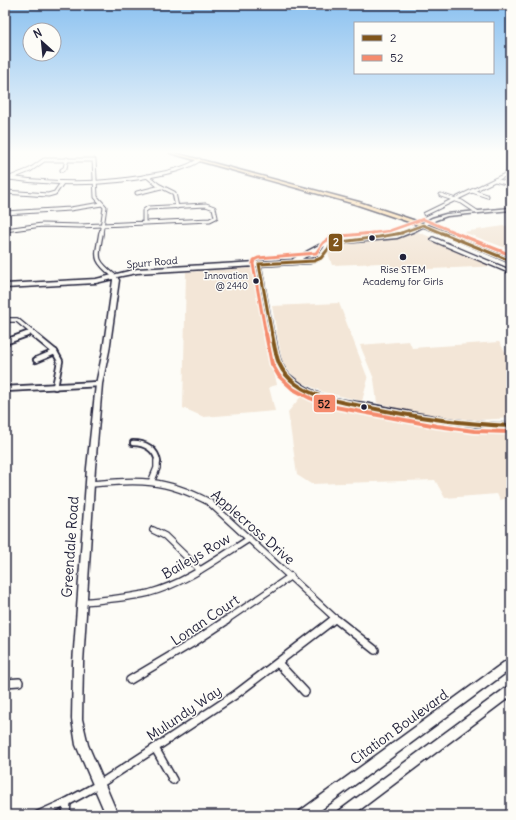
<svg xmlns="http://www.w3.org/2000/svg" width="516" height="820" viewBox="0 0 516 820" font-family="Delius,sans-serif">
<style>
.built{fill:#f3e6d7}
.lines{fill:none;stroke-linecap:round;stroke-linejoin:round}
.street-far4-casing{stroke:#22223b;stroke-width:5}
.street-far3-casing{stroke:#22223b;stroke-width:6}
.street-far2-casing{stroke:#22223b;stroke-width:8}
.street-far1-casing{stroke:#22223b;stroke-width:8}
.street-casing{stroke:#22223b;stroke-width:10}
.secondary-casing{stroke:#22223b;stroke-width:3}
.primary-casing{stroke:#22223b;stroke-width:3}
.street-far4{stroke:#fdfcf7;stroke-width:3}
.street-far3{stroke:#fdfcf7;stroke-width:3.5}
.street-far2{stroke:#fdfcf7;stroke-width:4.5}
.street-far1{stroke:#fdfcf7;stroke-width:5.5}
.street{stroke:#fdfcf7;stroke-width:7}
.secondary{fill:#fdfcf7;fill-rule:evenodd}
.primary{fill:#fddcac;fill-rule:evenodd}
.bus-1-far2-casing{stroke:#fdfcf7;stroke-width:4.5}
.bus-1-far1-casing{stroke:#fdfcf7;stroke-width:5.5}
.bus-1-casing{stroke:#fdfcf7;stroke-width:7}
.bus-2-far2-casing{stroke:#fdfcf7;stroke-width:4.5}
.bus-2-far1-casing{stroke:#fdfcf7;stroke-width:5.5}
.bus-2-casing{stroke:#fdfcf7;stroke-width:7}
.bus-1-far2{stroke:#80551b;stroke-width:2.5}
.bus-1-far1{stroke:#80551b;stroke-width:3}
.bus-1{stroke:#80551b;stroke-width:4}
.bus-2-far2{stroke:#f58b6d;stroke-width:2.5}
.bus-2-far1{stroke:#f58b6d;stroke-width:3}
.bus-2{stroke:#f58b6d;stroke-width:4}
.bus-dot{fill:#22223b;stroke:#fdfcf7;stroke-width:1.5}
.labels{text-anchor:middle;stroke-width:3;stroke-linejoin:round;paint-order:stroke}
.far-bus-label{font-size:9px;fill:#22223b;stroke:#fdfcf7;text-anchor:end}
.far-street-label{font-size:10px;fill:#22223b;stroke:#fdfcf7}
.far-poi-label{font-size:10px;fill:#22223b;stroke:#fdfcf7}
.near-street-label{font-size:14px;fill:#22223b;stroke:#fdfcf7}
.line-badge{stroke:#fdfcf7;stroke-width:1.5}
.badge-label{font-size:11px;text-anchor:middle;font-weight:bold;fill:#fff}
.pale-badge-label{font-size:11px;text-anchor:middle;font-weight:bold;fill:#111}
</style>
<rect width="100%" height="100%" fill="#fdfcf7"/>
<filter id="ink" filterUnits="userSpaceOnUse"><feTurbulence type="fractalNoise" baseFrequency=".025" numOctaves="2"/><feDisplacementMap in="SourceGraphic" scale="8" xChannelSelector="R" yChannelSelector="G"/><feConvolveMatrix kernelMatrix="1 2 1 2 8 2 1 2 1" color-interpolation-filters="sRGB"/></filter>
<g filter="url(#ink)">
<g class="built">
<polygon points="511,225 511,250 463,232"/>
<polygon points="416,231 499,266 385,271 381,263 332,265 327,250 332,245 342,242 394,238"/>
<polygon points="253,268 277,385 269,387 275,411 204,417 183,408 186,272"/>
<polygon points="339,303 368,379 362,401 323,392 299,381 286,368 282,360 272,306"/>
<polygon points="409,341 412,348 499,342 511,360 511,418 478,420 449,418 413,412 377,403 374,379 360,345"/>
<polygon points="304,393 323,402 411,422 465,430 511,429 511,497 500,500 497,494 445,498 435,480 311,484 297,475 288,412"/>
</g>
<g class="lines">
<defs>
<g id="street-far4">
<polyline points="62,170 65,168 67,159"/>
<polyline points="147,176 158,185 174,193 177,207"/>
<path d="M9 178C59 185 109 185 159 174 173 171 187 168 199 160"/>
<polyline points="5,180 30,170 44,160 94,160 96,197 105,207 101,234"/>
<polyline points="495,180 506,183 511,187"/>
<polyline points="472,191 487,196"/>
<polyline points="5,192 48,195 55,193 62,183"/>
<polyline points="137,193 161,187"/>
<polyline points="441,195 462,202 477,212"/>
<polyline points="5,213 70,209 102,204"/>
<polyline points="425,214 511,172"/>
<polyline points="5,230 42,225 80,226 210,220 216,217 214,208 206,205 148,208 144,211 144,223"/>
</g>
<g id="street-far3">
<path d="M101 233C97 258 93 259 114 276"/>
<polyline points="433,239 511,272"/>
<polyline points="259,264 272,335"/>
<polyline points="5,320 17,320 35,335"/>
<polyline points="25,335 32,332"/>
</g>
<g id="street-far2">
<polyline points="33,334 55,352 60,361 55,387"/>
<path d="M272 334C275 349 276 364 287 376 296 384 307 391 318 396 333 402 350 403 366 406 414 415 461 426 511 426"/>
<polyline points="5,342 27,334"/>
<polyline points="36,360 55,352"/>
<polyline points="5,389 99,384"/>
<path d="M133 443C145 443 156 449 158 462"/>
</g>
<g id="street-far1">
<polyline points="152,480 157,468 157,461"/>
<path d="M90 484C140 480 163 478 209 502L338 621"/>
<polyline points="153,530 165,536 200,570"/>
<path d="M82 602C104 600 127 598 149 593 186 583 217 559 249 539"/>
<polyline points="225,621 291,576"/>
<polyline points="331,621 335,618"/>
</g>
<g id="street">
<polyline points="337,620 375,650"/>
<polyline points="278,663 305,692"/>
<polyline points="130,680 194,642 227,620"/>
<polyline points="5,683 19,682"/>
<polyline points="155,748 173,780"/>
<polyline points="38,815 67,802 98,785 155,748 235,695 333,620"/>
<polyline points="66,815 67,802"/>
</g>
<g id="secondary">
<path d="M511 208V210L447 216 436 220 415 231 397 238 334 244C323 252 327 259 310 263L137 273 117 277 119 280 109 351 102 384 95 468 83 663 82 719 88 745 118 815H106L76 745 72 719 73 663 87 468 96 384 103 351 113 280V279L96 283 5 288V284L96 279 137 269 293 260V259L319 245 330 242 394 236 411 229 432 218 446 214ZM325 246C316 260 315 259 300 260Z"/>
<polygon points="511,659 511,669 314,815 298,815 300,811 507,660"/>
<polygon points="511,685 511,696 353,815 337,815 339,811 507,687"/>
</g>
<polygon id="primary" points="170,153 175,153 359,202 440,229 511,259 511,263 436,231 355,204"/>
</defs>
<use href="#street-far4" class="street-far4-casing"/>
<use href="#street-far3" class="street-far3-casing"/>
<use href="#street-far2" class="street-far2-casing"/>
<use href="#street-far1" class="street-far1-casing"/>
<use href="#street" class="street-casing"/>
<use href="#secondary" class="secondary-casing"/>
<use href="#primary" class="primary-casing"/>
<use href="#street-far4" class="street-far4"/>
<use href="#street-far3" class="street-far3"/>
<use href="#street-far2" class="street-far2"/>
<use href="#street-far1" class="street-far1"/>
<use href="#street" class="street"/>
<use href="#secondary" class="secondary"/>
<use href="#primary" class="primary"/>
<defs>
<polyline id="bus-1-far2" points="398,234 423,225 444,234"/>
<g id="bus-1-far1">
<polyline points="442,233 511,261"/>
<polyline points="272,335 259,264 314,261 321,258 333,243 379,237 402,233"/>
</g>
<path id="bus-1" d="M272 334C276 355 277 370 296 384 316 399 342 402 366 407 414 417 462 424 511 426"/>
<polyline id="bus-2-far2" points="364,234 389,231 423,219 459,234"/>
<g id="bus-2-far1">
<polyline points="456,233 511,255"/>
<polyline points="266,335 253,264 254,260 258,258 316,253 323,243 331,237 373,233"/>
</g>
<polyline id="bus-2" points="266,334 272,364 279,376 293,389 310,398 330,406 437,426 474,431 511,432"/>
</defs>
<use href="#bus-1-far2" class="bus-1-far2-casing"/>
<use href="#bus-1-far1" class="bus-1-far1-casing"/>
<use href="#bus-1" class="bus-1-casing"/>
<use href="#bus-2-far2" class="bus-2-far2-casing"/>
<use href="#bus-2-far1" class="bus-2-far1-casing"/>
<use href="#bus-2" class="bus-2-casing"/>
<use href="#bus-1-far2" class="bus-1-far2"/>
<use href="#bus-1-far1" class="bus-1-far1"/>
<use href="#bus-1" class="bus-1"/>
<use href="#bus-2-far2" class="bus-2-far2"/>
<use href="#bus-2-far1" class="bus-2-far1"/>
<use href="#bus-2" class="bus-2"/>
</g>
</g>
<linearGradient id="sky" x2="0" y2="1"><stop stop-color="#8bc1f0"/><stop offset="0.57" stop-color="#fefefb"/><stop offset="1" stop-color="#fefefb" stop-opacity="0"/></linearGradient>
<rect width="516" height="267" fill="url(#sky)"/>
<g class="bus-dot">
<circle cx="372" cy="238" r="3.5"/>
<circle cx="403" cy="257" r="4"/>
<circle cx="256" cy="281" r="3.5"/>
<circle cx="364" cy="407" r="3.5"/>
</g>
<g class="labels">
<g class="far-bus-label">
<text x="248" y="279">Innovation<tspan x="248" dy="10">@ 2440</tspan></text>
</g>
<g class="far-street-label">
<text transform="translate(152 262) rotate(-5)" y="4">Spurr Road</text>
</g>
<g class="far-poi-label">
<text x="403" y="273">Rise STEM<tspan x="403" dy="12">Academy for Girls</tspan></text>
</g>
<g class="near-street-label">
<text transform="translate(253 527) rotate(41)" y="5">Applecross Drive</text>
<text transform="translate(70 547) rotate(-86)" y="5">Greendale Road</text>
<text transform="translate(196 556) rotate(-30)" y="5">Baileys Row</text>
<text transform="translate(205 620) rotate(-34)" y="5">Lonan Court</text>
<text transform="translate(184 713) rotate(-34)" y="5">Mulundy Way</text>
<text transform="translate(399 727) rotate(-36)" y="5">Citation Boulevard</text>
</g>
</g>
<g class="line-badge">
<rect x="328" y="233" width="15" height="19" rx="4" fill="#80551b"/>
<rect x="313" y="394" width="23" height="19" rx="4" fill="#f58b6d"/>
</g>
<g class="badge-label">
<text x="336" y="246">2</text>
</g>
<g class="pale-badge-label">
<text x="324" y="408">52</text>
</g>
<rect width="516" height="820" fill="none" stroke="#fdfcf7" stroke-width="20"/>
<rect x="10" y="10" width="496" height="800" fill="none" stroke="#22223b" stroke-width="1.5" filter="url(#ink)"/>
<rect x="354" y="22" width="140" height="52" fill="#fdfcf7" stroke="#a5a5ac"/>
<rect x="362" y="35" width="20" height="6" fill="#80551b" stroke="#a5a5ac"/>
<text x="390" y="42" font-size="12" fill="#22223b">2</text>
<rect x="362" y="55" width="20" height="6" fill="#f58b6d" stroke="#a5a5ac"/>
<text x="390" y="62" font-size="12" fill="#22223b">52</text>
<g transform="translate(42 42) rotate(333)"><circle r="19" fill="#fdfcf7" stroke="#a5a5ac"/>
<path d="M0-3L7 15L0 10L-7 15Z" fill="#22223b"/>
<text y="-6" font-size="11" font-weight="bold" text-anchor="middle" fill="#22223b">N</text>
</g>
</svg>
